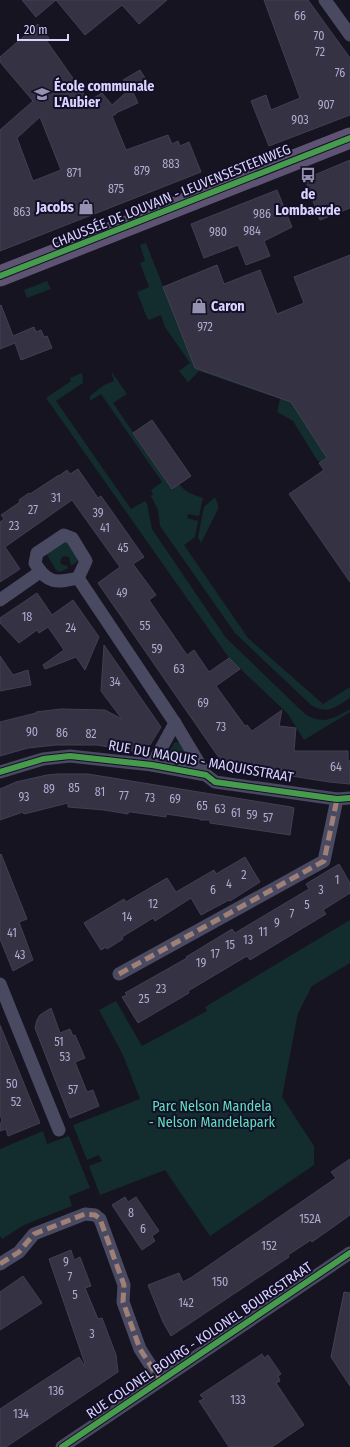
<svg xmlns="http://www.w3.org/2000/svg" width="350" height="1447" viewBox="0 0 350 1447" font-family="'Fira Sans Condensed',sans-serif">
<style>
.green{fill:#132c2d}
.building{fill:#343243;stroke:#433f54;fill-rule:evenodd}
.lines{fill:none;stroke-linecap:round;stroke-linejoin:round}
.minor{stroke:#4a4962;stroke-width:13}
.primary{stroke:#5e5373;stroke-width:21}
.quiet{stroke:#9e8076;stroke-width:5;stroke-dasharray:10 5;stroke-linecap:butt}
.cycleway-casing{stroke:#130f26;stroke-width:8}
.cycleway{stroke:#469c4c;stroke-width:6}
.labels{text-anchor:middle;stroke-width:4;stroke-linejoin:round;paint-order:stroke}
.number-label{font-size:12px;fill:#b0acd0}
.poi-label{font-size:14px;font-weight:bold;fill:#d9d4ff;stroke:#130f26;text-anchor:start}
.street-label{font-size:14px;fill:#d9d4ff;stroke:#130f26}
.park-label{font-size:14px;fill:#5fe0c0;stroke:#130f26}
</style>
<rect width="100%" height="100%" fill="#161421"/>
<g class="green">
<polygon points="146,243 195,368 291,401 334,469 326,459 321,462 317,460 293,421 277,412 280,399 199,371 188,382 179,371 190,363 165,327 161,315 149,320 147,318 137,292 149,287 140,263 145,261 140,245"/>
<polygon points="47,281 51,289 27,298 24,290"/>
<path d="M111 371 127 394 113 403 172 489 179 484C185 492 194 495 203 498L199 516 188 514 187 518 198 521 195 537 184 545 248 638 323 704 350 687V698C336 707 327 715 311 705L235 633 160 526 158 510 151 496 153 495 151 490 162 482 101 394 90 401V396L104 385 114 381Z"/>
<path d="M82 373 83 383 56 401 131 509 145 501 147 504 152 529 226 638 305 714C323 725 333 719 350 709V712L304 740 288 714 229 658 46 398 71 381 70 378Z"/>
<polygon points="215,497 218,505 218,509 201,543 198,537 204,507"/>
<path d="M64 541 68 543 78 560 77 562 71 566 69 557 64 556C61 558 60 560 61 564L67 566 68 568 60 572 56 570 47 555V553Z"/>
<polygon points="175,742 183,743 193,757 187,768 170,765 165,761 166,756"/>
<polygon points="350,920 350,963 312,986 298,1013 282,1097 314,1146 314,1165 210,1236 165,1170 100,1195 89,1166 102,1161 99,1155 87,1160 73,1125 140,1099 123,1055 99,1010 116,1001 142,1046 207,1011 205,1007"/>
<polygon points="43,1131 47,1144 69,1136 90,1188 69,1196 72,1206 24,1225 2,1239 0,1236 0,1149"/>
</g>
<g class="building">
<polygon points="22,0 167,0 139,24 122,5 85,35 56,0 36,17"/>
<polygon points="264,0 308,0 350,58 350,115 269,146 251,101 266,95 271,110 300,98"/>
<path d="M38 24 49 38 46 40 89 101 102 93 112 105 130 89 123 80 140 70 148 83 133 92 138 103 116 113V114L112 116 126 150 168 135 172 144 178 141 180 146 189 142 201 172 0 251V130L33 101 0 62V57ZM40 117 61 170 33 181 17 138Z"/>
<polygon points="350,160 350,208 320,220 305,179"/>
<polygon points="277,190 292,227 264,241 270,256 246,265 238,245 204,258 191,224"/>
<polygon points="350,255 350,582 289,494 324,470 319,463 327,458 291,402 195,368 163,287 217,265 224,284 260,270 277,314 304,303 294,277"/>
<polygon points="1,305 13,336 34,327 36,332 41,330 44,337 47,336 52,348 21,360 15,343 0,349 0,306"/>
<polygon points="152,420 191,476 172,489 133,433"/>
<polygon points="78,469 98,498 101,496 144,557 133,564 156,595 149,600 187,655 194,650 209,672 229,658 240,669 216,686 245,726 247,725 252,731 282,710 279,726 296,728 294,751 348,751 348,761 350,761 350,784 329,782 224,765 98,583 120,567 72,500 5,547 20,569 0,582 0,522 4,519 1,515 20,502 19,500 29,493 30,494 59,475 59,476 67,470 70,474"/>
<polygon points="37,593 52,615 73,600 99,637 85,670 76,657 45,669 43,665 64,650 48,627 39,633 37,630 19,643 0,623 0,618"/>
<polygon points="104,645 161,727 145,753 97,745 56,745 28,748 0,756 0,722 36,713 36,712 61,709 105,710 122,719 101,691"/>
<polygon points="0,656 13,675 28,670 31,685 0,691"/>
<polygon points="57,774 88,774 291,807 294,808 290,835 210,823 210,820 200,820 200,819 166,814 166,817 131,812 128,812 128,814 104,810 68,807 68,803 24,814 23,812 0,820 0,789 16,782 47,775"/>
<polygon points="1,854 27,919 19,922 33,960 13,971 0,939 0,855"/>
<polygon points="245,857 260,882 230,901 229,900 201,915 191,898 155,921 153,918 122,937 123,939 107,949 106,947 101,950 84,923 124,899 126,902 167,878 176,892 214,870 216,874"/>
<polygon points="339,864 350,883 350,893 323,910 326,914 250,960 247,956 188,991 189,993 138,1023 122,997 127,995 125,993 187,958 186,957 232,929 235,933 309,889 306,884"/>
<polygon points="51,1008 60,1033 70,1029 73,1036 75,1035 85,1058 75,1062 87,1092 93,1090 99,1106 70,1118 35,1028 37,1020 40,1015"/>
<polygon points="0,1025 40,1123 8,1136 6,1129 0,1131 0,1125 2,1120 0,1115"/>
<polygon points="350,1159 350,1215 312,1242 311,1240 288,1255 289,1257 171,1336 163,1322 148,1285 179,1273 183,1282 192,1277 336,1178 331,1172"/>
<polygon points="125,1197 128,1202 136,1197 159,1231 152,1236 155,1241 142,1250 112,1205"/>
<polygon points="71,1250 74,1260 80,1257 91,1286 85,1288 98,1319 102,1318 116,1355 118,1372 6,1447 0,1447 0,1409 79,1357 84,1365 85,1364 49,1259"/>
<polygon points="23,1276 42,1303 0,1330 0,1292"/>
<polygon points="344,1292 350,1293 350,1386 331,1357"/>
<polygon points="262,1354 264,1358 268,1355 281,1374 278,1376 280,1381 276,1383 304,1425 272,1447 229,1447 199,1401 204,1399 200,1395"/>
</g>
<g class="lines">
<g class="minor">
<polyline points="325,0 350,35"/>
<path d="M64 535 72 538 86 561 78 578C56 583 47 584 35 563L37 553Z"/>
<polyline points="78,578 175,723 206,775"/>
<polyline points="0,600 40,572"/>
<polyline points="152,765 175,723"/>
<polyline points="0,772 43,759 70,756 152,765 206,775 215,782 337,799 350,798"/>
<polyline points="119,974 324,861 337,799"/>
<polyline points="0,984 59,1130"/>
<polyline points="0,1264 19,1252 34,1234 85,1214 95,1215 100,1219 124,1285 123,1302 140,1349 160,1380"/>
<polyline points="62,1447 350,1253"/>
</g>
<polyline class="primary" points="0,276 350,138"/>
<g class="quiet">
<polyline points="119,974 324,861 337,799"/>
<polyline points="0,1264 19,1252 34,1234 85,1214 95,1215 100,1219 124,1285 123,1302 140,1349 160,1380"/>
</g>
<defs>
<g id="cycleway">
<polyline points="0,276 350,138"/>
<polyline points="0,772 43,759 70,756 152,765 206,775 215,782 337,799 350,798"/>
<polyline points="62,1447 350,1253"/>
</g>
</defs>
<use href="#cycleway" class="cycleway-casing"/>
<use href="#cycleway" class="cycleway"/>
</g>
<defs>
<symbol id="school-bare" viewBox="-9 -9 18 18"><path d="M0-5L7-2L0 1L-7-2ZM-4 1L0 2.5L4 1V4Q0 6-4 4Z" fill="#9591b1" stroke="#130f26" stroke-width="2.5" paint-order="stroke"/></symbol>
<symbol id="bus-bare" viewBox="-9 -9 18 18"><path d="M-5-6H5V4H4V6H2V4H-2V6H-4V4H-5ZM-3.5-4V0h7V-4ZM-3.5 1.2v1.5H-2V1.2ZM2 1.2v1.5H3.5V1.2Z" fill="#9591b1" stroke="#130f26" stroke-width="2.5" paint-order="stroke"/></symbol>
<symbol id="shop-bare" viewBox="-9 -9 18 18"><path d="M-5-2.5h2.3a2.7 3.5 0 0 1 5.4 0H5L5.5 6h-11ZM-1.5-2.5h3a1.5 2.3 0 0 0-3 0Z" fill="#9591b1" stroke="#130f26" stroke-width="2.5" paint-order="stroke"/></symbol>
</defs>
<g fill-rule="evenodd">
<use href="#school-bare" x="31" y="83" width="22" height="22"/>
<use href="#bus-bare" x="297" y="164" width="22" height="22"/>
<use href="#shop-bare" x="75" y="196" width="22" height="22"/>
<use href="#shop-bare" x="188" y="295" width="22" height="22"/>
</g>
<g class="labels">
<g class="number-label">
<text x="300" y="20">66</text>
<text x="319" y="40">70</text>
<text x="320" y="56">72</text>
<text x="340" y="77">76</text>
<text x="326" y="109">907</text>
<text x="300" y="124">903</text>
<text x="171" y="168">883</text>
<text x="142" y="175">879</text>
<text x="74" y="177">871</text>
<text x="116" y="193">875</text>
<text x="22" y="216">863</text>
<text x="262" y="218">986</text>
<text x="252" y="235">984</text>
<text x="218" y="236">980</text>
<text x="205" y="331">972</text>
<text x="56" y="502">31</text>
<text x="33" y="514">27</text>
<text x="98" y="517">39</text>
<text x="14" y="530">23</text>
<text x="105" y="532">41</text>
<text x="123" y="552">45</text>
<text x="122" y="597">49</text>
<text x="27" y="621">18</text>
<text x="145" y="630">55</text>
<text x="71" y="632">24</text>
<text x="157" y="653">59</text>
<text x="179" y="673">63</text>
<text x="115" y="686">34</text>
<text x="203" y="707">69</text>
<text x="221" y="731">73</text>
<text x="32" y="736">90</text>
<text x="62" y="737">86</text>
<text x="91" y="738">82</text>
<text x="336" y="771">64</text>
<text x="74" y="792">85</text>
<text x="49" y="793">89</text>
<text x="100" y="796">81</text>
<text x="124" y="800">77</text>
<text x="24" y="801">93</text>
<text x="150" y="802">73</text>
<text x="175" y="803">69</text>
<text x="202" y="810">65</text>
<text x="220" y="813">63</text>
<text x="236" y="817">61</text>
<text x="252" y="819">59</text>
<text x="268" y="822">57</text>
<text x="244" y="879">2</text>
<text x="337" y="884">1</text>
<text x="229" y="888">4</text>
<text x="213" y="894">6</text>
<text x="321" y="894">3</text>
<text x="153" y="908">12</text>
<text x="307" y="909">5</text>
<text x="292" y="918">7</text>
<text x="127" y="921">14</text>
<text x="277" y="927">9</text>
<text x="263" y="936">11</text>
<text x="12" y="937">41</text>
<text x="248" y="944">13</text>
<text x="230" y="949">15</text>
<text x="215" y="958">17</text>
<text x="20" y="959">43</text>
<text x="201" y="967">19</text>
<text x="161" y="993">23</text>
<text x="144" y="1003">25</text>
<text x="59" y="1046">51</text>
<text x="65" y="1061">53</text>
<text x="12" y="1088">50</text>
<text x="73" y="1094">57</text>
<text x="16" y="1106">52</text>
<text x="131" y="1217">8</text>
<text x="310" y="1223">152A</text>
<text x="143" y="1233">6</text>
<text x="269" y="1250">152</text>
<text x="66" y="1266">9</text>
<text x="70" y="1281">7</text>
<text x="220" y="1286">150</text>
<text x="75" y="1299">5</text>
<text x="186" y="1307">142</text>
<text x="92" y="1338">3</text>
<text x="56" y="1395">136</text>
<text x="238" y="1404">133</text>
<text x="21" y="1418">134</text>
</g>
<g class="poi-label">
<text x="54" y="91">École communale<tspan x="54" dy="16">L'Aubier</tspan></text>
<text x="308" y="199" text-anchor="middle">de<tspan x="308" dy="16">Lombaerde</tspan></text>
<text x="74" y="212" text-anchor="end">Jacobs</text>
<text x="211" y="311">Caron</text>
</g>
<g class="street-label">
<text transform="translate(171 196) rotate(-22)" y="5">CHAUSSÉE DE LOUVAIN - LEUVENSESTEENWEG</text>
<text transform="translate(201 761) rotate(10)" y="5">RUE DU MAQUIS - MAQUISSTRAAT</text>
<text transform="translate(199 1340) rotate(-34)" y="5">RUE COLONEL BOURG - KOLONEL BOURGSTRAAT</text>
</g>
<g class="park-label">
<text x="212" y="1111">Parc Nelson Mandela<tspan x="212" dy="16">- Nelson Mandelapark</tspan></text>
</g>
</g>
<path d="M18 34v6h50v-6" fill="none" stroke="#d9d4ff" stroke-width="2"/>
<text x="24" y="34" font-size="12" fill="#d9d4ff" stroke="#130f26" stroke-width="3" paint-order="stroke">20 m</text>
</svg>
